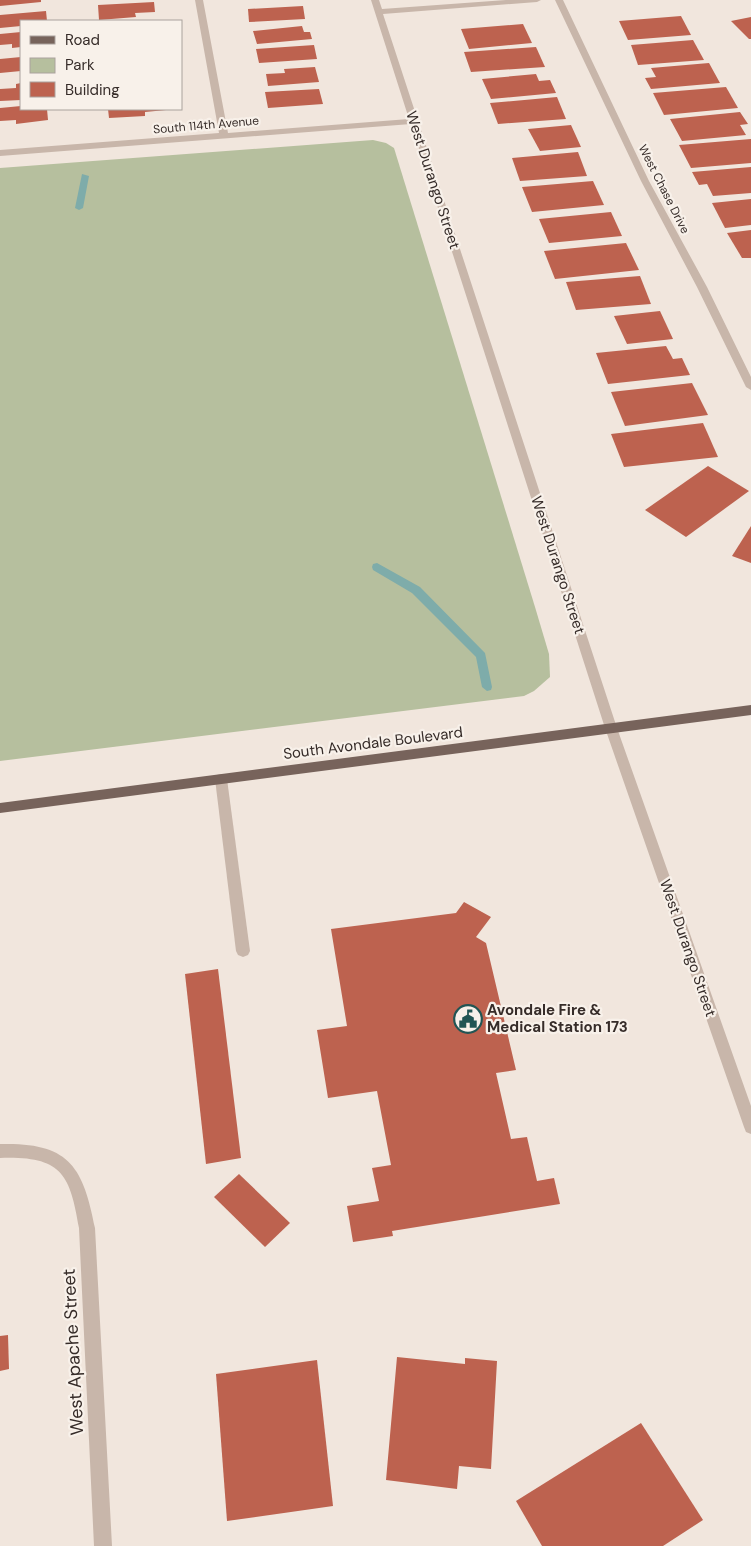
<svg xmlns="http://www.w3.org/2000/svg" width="751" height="1546" viewBox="0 0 751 1546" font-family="'DM Sans',sans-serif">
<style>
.green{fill:#b6bf9e}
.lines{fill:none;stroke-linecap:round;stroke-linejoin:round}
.stream{fill:#7eacaa;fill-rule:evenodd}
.building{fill:#bd624f}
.minor{fill:#c8b6aa;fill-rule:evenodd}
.major{fill:#77635b;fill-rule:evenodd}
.labels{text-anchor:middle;stroke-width:4.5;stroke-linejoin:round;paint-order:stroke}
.far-street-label{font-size:12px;fill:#362c29;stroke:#f8f1ea}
.street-label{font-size:15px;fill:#362c29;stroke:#f8f1ea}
.poi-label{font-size:15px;font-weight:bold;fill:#362c29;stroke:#f8f1ea;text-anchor:start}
.near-street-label{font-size:18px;fill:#362c29;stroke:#f8f1ea}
</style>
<rect width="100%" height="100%" fill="#f1e6dd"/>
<polygon class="green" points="373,140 386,143 394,148 535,607 549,654 550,677 534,691 524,696 0,761 0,168"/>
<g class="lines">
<g class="stream">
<polygon points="82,174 89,176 83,208 79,210 75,208"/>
<polygon points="377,563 420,587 485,653 492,687 491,690 487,691 482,687 476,657 412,593 373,570 372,567 373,564"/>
</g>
</g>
<g class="building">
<polygon points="0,0 41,0 41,2 0,6"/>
<polygon points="154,2 155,12 135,13 136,17 99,20 98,5"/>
<polygon points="303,6 305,19 249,22 248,9"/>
<polygon points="46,11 47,21 21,21 21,26 0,28 0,15"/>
<polygon points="681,16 691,35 628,40 619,21"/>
<polygon points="751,17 751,39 749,39 731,21"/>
<polygon points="523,24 532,43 469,49 461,29"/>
<polygon points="302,26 304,32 310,32 312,39 257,44 253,31"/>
<polygon points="21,32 21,47 12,48 12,44 0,45 0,34"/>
<polygon points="693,40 704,60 638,65 631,45"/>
<polygon points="314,45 317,59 259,63 256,49"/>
<polygon points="536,47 545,67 471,72 464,52"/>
<polygon points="21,57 21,71 0,73 0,59"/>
<polygon points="709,63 720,83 651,89 645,78 656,77 651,68"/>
<polygon points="315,67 319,82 268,86 266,74 285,73 284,69"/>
<polygon points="536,74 539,81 550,80 556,93 491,99 482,79"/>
<polygon points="21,83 21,100 0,101 0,89 16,88 16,84"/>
<polygon points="726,87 738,108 664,115 653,93"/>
<polygon points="319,89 323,104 268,108 265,92"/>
<polygon points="557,97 566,119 498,124 490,103"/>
<polygon points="21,106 21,109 47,109 48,120 16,124 16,120 0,121 0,108"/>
<polygon points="108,109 166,109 166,110 145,112 145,116 109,118"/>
<polygon points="740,112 748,124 740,125 746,135 682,141 670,119"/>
<polygon points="571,125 581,147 540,151 528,129"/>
<polygon points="751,139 751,163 691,168 679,145"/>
<polygon points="578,152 587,176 520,181 512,158"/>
<polygon points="751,167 751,193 713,196 707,184 699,185 692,172"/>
<polygon points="593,181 604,205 532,212 522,187"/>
<polygon points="751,199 751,225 725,228 712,203"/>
<polygon points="611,212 622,236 549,243 539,219"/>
<polygon points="751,230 751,258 742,258 727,233"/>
<polygon points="626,243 639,270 555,279 544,251"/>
<polygon points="640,276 651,304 576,310 566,282"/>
<polygon points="660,311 673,339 627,344 614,316"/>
<polygon points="666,346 673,359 682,358 690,375 608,384 596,353"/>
<polygon points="692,383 708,415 625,426 611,392"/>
<polygon points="703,423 718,457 624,467 611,434"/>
<polygon points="708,466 749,491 686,537 645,510"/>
<polygon points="751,526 751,563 732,556"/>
<polygon points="464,902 491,917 476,937 486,943 516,1070 496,1073 511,1139 527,1137 537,1181 554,1178 560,1204 392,1231 393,1236 353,1242 347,1206 379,1201 372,1168 391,1165 377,1091 328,1098 317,1030 347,1026 331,929 456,913"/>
<polygon points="218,969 241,1158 206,1164 185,974"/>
<polygon points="239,1174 290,1223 265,1247 214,1197"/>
<polygon points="8,1335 9,1369 0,1371 0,1336"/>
<polygon points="397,1357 465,1364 465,1358 497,1361 491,1469 459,1466 457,1489 386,1480"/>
<polygon points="317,1360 333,1506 227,1521 216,1374"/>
<polygon points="641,1423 703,1520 663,1546 542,1546 516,1501"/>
</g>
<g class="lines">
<g class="minor">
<polygon points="195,0 203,0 228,133 409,119 371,0 379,0 382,9 506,0 541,0 537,2 383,14 617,728 751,1106 751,1134 746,1132 744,1127 605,728 411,124 0,156 0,150 219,133"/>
<polygon points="555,0 563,0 649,181 707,287 751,377 751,390 746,387 697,287 641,181"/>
<polygon points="221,774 225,775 227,779 250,951 248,955 243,957 238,955 236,951 215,779 217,775"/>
<path d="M0 1144C69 1142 83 1166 95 1228L112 1546H94L79 1228C70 1173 61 1156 0 1158Z"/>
</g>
<polygon class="major" points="751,705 751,715 0,813 0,803"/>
</g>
<defs>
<symbol id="civic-ring" viewBox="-11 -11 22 22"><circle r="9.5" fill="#f8f1ea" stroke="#225554" stroke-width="1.5"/><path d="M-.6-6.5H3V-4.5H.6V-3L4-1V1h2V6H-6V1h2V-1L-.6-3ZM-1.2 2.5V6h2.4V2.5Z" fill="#225554"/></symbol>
</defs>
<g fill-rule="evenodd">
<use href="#civic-ring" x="452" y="1003" width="32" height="32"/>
</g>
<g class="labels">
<g class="far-street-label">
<text transform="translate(206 125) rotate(-5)" y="4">South 114th Avenue</text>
<text transform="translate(664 189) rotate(63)" y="4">West Chase Drive</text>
</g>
<g class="street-label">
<text transform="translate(433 180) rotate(72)" y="5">West Durango Street</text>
<text transform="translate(558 565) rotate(72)" y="5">West Durango Street</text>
<text transform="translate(373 743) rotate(-7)" y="5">South Avondale Boulevard</text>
<text transform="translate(688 948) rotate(71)" y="5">West Durango Street</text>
</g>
<g class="poi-label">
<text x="487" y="1015">Avondale Fire &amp;<tspan x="487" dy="17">Medical Station 173</tspan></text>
</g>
<g class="near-street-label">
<text transform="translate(73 1352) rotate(-93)" y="6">West Apache Street</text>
</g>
</g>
<rect x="20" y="20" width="162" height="90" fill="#f8f1ea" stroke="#aaa29d"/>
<rect x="30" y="36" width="25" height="8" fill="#77635b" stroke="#aaa29d"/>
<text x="65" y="45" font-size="15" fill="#362c29">Road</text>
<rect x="30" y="58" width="25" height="15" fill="#b6bf9e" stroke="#aaa29d"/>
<text x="65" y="70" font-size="15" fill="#362c29">Park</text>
<rect x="30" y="82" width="25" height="15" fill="#bd624f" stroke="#aaa29d"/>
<text x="65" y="95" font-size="15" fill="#362c29">Building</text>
</svg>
